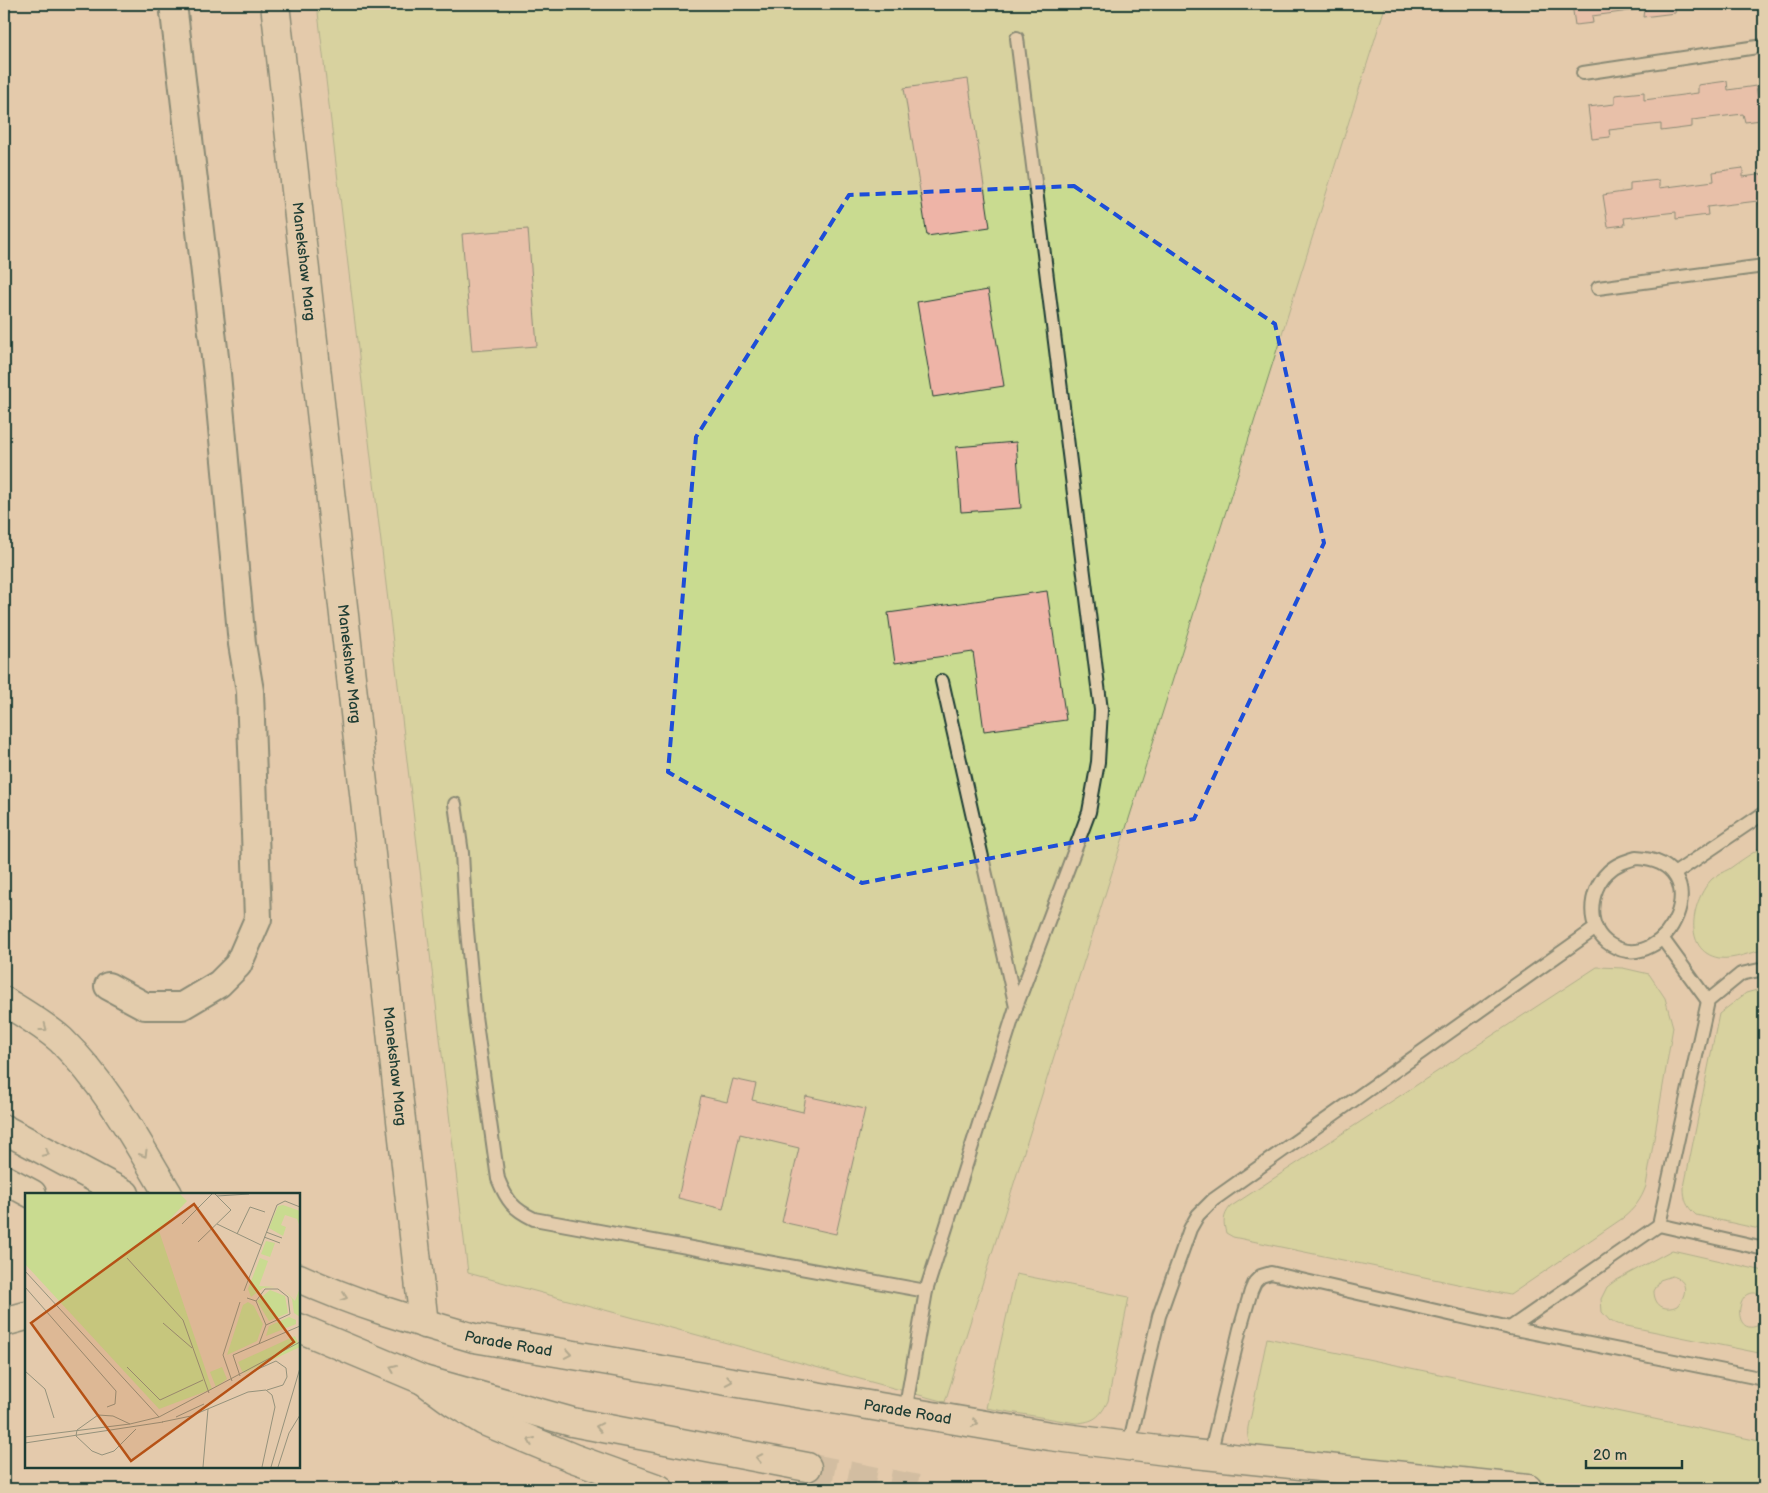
<svg xmlns="http://www.w3.org/2000/svg" width="1768" height="1493" viewBox="0 0 1768 1493" font-family="'Balsamiq Sans',sans-serif">
<style>
.green{fill:#c9db90;stroke:#748c62;fill-rule:evenodd}
.building{fill:#eeb4a7;stroke:#1f3d34}
.lines{fill:none;stroke-linecap:round;stroke-linejoin:round}
.secondary-tunnel{stroke:#bdae94;stroke-width:28;stroke-dasharray:28 14;stroke-linecap:butt}
.lane-casing{stroke:#1f3d34;stroke-width:16}
.street-casing{stroke:#1f3d34;stroke-width:30}
.secondary-casing{stroke:#1f3d34;stroke-width:31}
.highway-casing{stroke:#1f3d34;stroke-width:31}
.lane{stroke:#e2cfad;stroke-width:12}
.street{stroke:#e2cfad;stroke-width:26}
.secondary{stroke:#e2cfad;stroke-width:28}
.highway{stroke:#e2cfad;stroke-width:28}
.oneway{stroke:#777f6a}
.marked{fill:none;stroke:#1d4ed8;stroke-width:4;stroke-dasharray:10 6;stroke-linejoin:round}
.labels{text-anchor:middle;stroke-width:5;stroke-linejoin:round;paint-order:stroke}
.street-label{font-size:15px;fill:#1f3d34;stroke:#e2cfad}
.inset-road{fill:none;stroke:#95927c;stroke-width:1}
.view{fill:#b65216;fill-opacity:0.15;stroke:#b65216;stroke-width:2.5}
.inset-edge{fill:none;stroke:#1f3d34;stroke-width:2.5}
</style>
<rect width="100%" height="100%" fill="#e4caac"/>
<filter id="ink" filterUnits="userSpaceOnUse"><feTurbulence type="fractalNoise" baseFrequency=".02" numOctaves="2"/><feDisplacementMap in="SourceGraphic" scale="10" xChannelSelector="R" yChannelSelector="G"/><feConvolveMatrix kernelMatrix="1 2 1 2 8 2 1 2 1" color-interpolation-filters="sRGB"/></filter>
<g filter="url(#ink)">
<g class="green">
<polygon points="317,4 1403,4 1385,7 945,1402 468,1273"/>
<path d="M1764 846V950C1749 952 1735 960 1719 958 1681 951 1692 899 1712 879 1717 875 1723 872 1729 869 1740 861 1752 853 1764 846Z"/>
<path d="M1597 967 1623 968 1649 974 1665 998 1673 1027 1646 1186C1641 1200 1634 1209 1623 1218L1510 1295 1233 1237 1226 1233C1223 1222 1223 1216 1230 1207Z"/>
<path d="M1764 988V1230L1696 1215C1686 1206 1684 1200 1684 1187L1719 1014 1746 993Z"/>
<path d="M1672 1250 1764 1271V1296C1733 1278 1730 1346 1764 1322V1354L1617 1324 1610 1321 1602 1312 1601 1299 1607 1287 1615 1281ZM1672 1276C1689 1280 1687 1295 1677 1306 1664 1312 1654 1305 1654 1291L1660 1280Z"/>
<path d="M1016 1274 1129 1297 1108 1401C1100 1417 1094 1422 1076 1423L986 1408Z"/>
<path d="M1267 1338 1764 1442V1489H1440L1251 1447C1246 1435 1247 1428 1251 1416Z"/>
</g>
<g class="building">
<polygon points="1572,4 1690,4 1676,6 1675,13 1643,17 1644,9 1592,16 1593,23 1575,25"/>
<polygon points="1727,4 1743,4 1743,5 1727,7"/>
<polygon points="968,79 990,227 927,236 904,88"/>
<polygon points="1727,81 1728,90 1756,86 1761,120 1745,122 1743,114 1692,120 1692,127 1661,131 1661,124 1609,130 1610,137 1592,139 1588,107 1615,104 1615,95 1644,92 1644,100 1698,93 1698,85"/>
<polygon points="1743,168 1743,177 1764,174 1764,209 1760,209 1758,201 1707,207 1708,215 1676,219 1676,212 1624,218 1625,225 1608,227 1603,195 1630,191 1630,183 1659,180 1659,188 1714,181 1713,172"/>
<polygon points="528,229 537,346 472,351 462,234"/>
<polygon points="988,290 1004,386 933,397 917,302"/>
<polygon points="1016,442 1021,508 961,512 956,447"/>
<polygon points="1047,591 1066,720 984,731 973,652 895,663 888,613"/>
<polygon points="733,1079 756,1084 752,1100 803,1112 806,1096 865,1109 836,1234 782,1222 799,1148 740,1134 723,1209 678,1198 701,1096 727,1102"/>
</g>
<g class="lines">
<polyline class="secondary-tunnel" points="807,1467 918,1489"/>
<defs>
<g id="lane">
<polyline points="1583,73 1764,46"/>
<polyline points="1598,288 1764,266"/>
<polyline points="942,681 1016,1007"/>
<path d="M455 804 462 853 465 909 475 1016 498 1179C507 1201 513 1209 534 1219L926 1291"/>
<path d="M1636 858C1722 862 1667 979 1611 945 1585 929 1588 891 1608 872 1616 864 1626 861 1636 858Z"/>
<polyline points="1674,874 1764,813"/>
<polyline points="1662,938 1708,1001"/>
<polyline points="1764,969 1741,974 1708,1001 1659,1225 1764,1249"/>
<polyline points="1510,1328 1659,1225"/>
<polyline points="905,1412 926,1291 1016,1007 1089,812 1098,762 1101,710 1017,38"/>
<polyline points="1129,1445 1159,1316 1190,1229 1198,1215 1213,1200 1596,928"/>
<polyline points="1210,1455 1240,1329 1251,1291 1255,1282 1261,1276 1271,1273 1510,1328 1764,1379"/>
</g>
<polyline id="street" points="108,986 145,1006 182,1006 219,984 238,965 258,919 250,691 242,644 217,374 173,4"/>
<g id="secondary">
<path id="s1" d="M275 4 424 1324"/>
<path d="M4 1001C23 1013 44 1025 61 1040 106 1084 136 1140 168 1194"/>
<polyline points="4,1129 125,1194"/>
<polyline points="4,1179 32,1194"/>
<path id="s2" d="M299 1278C355 1304 415 1321 474 1338L1050 1436 1166 1451 1528 1489"/>
<polyline points="4,1322 26,1316"/>
<polyline points="299,1328 423,1380 572,1422 807,1467"/>
</g>
<polyline id="highway" points="423,1380 453,1402 484,1421 573,1458 659,1489"/>
</defs>
<use href="#lane" class="lane-casing"/>
<use href="#street" class="street-casing"/>
<use href="#secondary" class="secondary-casing"/>
<use href="#highway" class="highway-casing"/>
<use href="#lane" class="lane"/>
<use href="#street" class="street"/>
<use href="#secondary" class="secondary"/>
<use href="#highway" class="highway"/>
</g>
<defs><path id="oneway-chevron" d="M-2-3.5L2.5 0L-2 3.5" fill="none" stroke-width="1.6" stroke-linecap="round" stroke-linejoin="round" transform="scale(1.25)"/></defs>
<g class="oneway">
<use href="#oneway-chevron" transform="translate(44 1028) rotate(37)"/>
<use href="#oneway-chevron" transform="translate(46 1153) rotate(28)"/>
<use href="#oneway-chevron" transform="translate(144 1154) rotate(60)"/>
<use href="#oneway-chevron" transform="translate(344 1297) rotate(19)"/>
<use href="#oneway-chevron" transform="translate(568 1354) rotate(10)"/>
<use href="#oneway-chevron" transform="translate(393 1368) rotate(-157)"/>
<use href="#oneway-chevron" transform="translate(729 1381) rotate(10)"/>
<use href="#oneway-chevron" transform="translate(975 1423) rotate(9)"/>
<use href="#oneway-chevron" transform="translate(599 1427) rotate(-169)"/>
<use href="#oneway-chevron" transform="translate(531 1441) rotate(-157)"/>
<use href="#oneway-chevron" transform="translate(759 1458) rotate(-169)"/>
</g>
</g>
<path d="M0 0H1768V1493H0ZM1074 186 1275 324 1324 543 1194 819 862 883 668 772 696 437 849 195Z" fill="#e4caac" fill-opacity=".55" fill-rule="evenodd"/>
<path class="marked" d="M1074 186 1275 324 1324 543 1194 819 862 883 668 772 696 437 849 195Z"/>
<g class="labels">
<g class="street-label">
<text dy="5" stroke="none"><textPath href="#s1" startOffset="259">Manekshaw Marg</textPath></text>
<text dy="5" stroke="none"><textPath href="#s1" startOffset="664">Manekshaw Marg</textPath></text>
<text dy="5" stroke="none"><textPath href="#s1" startOffset="1069">Manekshaw Marg</textPath></text>
<text dy="5" stroke="none"><textPath href="#s2" startOffset="220">Parade Road</textPath></text>
<text dy="5" stroke="none"><textPath href="#s2" startOffset="625">Parade Road</textPath></text>
</g>
</g>
<g transform="translate(25 1193)">
<rect width="275" height="275" fill="#e4caac"/>
<path d="M0 1H155L162 8 134 38 187 196 134 216 0 71ZM258 12 275 18V34L272 26 260 22 256 32 261 34 258 43 244 35 253 13ZM241 48 250 50 245 64 236 61ZM235 65 243 68 234 93 250 94 238 95 226 104 223 96ZM275 95V124L269 120 267 106 259 97 270 108ZM245 97 260 103 263 120 244 128 232 108ZM223 109 229 113 238 131 232 148 202 162 218 112ZM264 124 271 127V131L241 143 244 133ZM270 143 275 154 219 180 217 178 213 169ZM197 174 202 186 191 194 185 179Z" fill="#c9db90"/>
<path class="inset-road" d="M192 3 224 1M157 31 187 1M192 31 236 52M241 39 257 45M212 41 225 14 240 19M239 44 255 50M173 49 206 17 190 1M102 65 158 127 184 200M0 78 134 224M0 94 91 198 90 211 82 214M219 98 252 12 260 8 275 14M222 105 231 108 241 132 265 121 263 104 253 96H240L231 108M138 130 167 155M234 151 241 132M102 174 135 207 178 187M233 176 251 168 261 175 262 184 258 192 242 197M0 178 20 196 29 225M215 183 208 162 275 133M207 188 198 162 215 109M151 224 179 211M137 229 166 223 223 199 241 197 247 202 250 214 237 274M105 231 88 223 73 222 52 237 51 243 67 258 77 262 89 258 111 236M0 244 105 231 134 224 275 149M0 250 138 229M178 274 183 216M246 274 275 175M253 274 264 240 275 222"/>
<path class="view" d="M169 11 269 149 106 268 6 130Z"/>
<rect width="275" height="275" class="inset-edge"/>
</g>
<rect width="1768" height="1493" fill="none" stroke="#e2cfad" stroke-width="20"/>
<rect x="10" y="10" width="1748" height="1473" fill="none" stroke="#1f3d34" stroke-width="2" filter="url(#ink)"/>
<path d="M1586 1460v8h96v-8" fill="none" stroke="#1f3d34" stroke-width="2.5"/>
<text x="1593" y="1460" font-size="15" fill="#1f3d34" stroke="#e2cfad" stroke-width="4" paint-order="stroke">20 m</text>
</svg>
